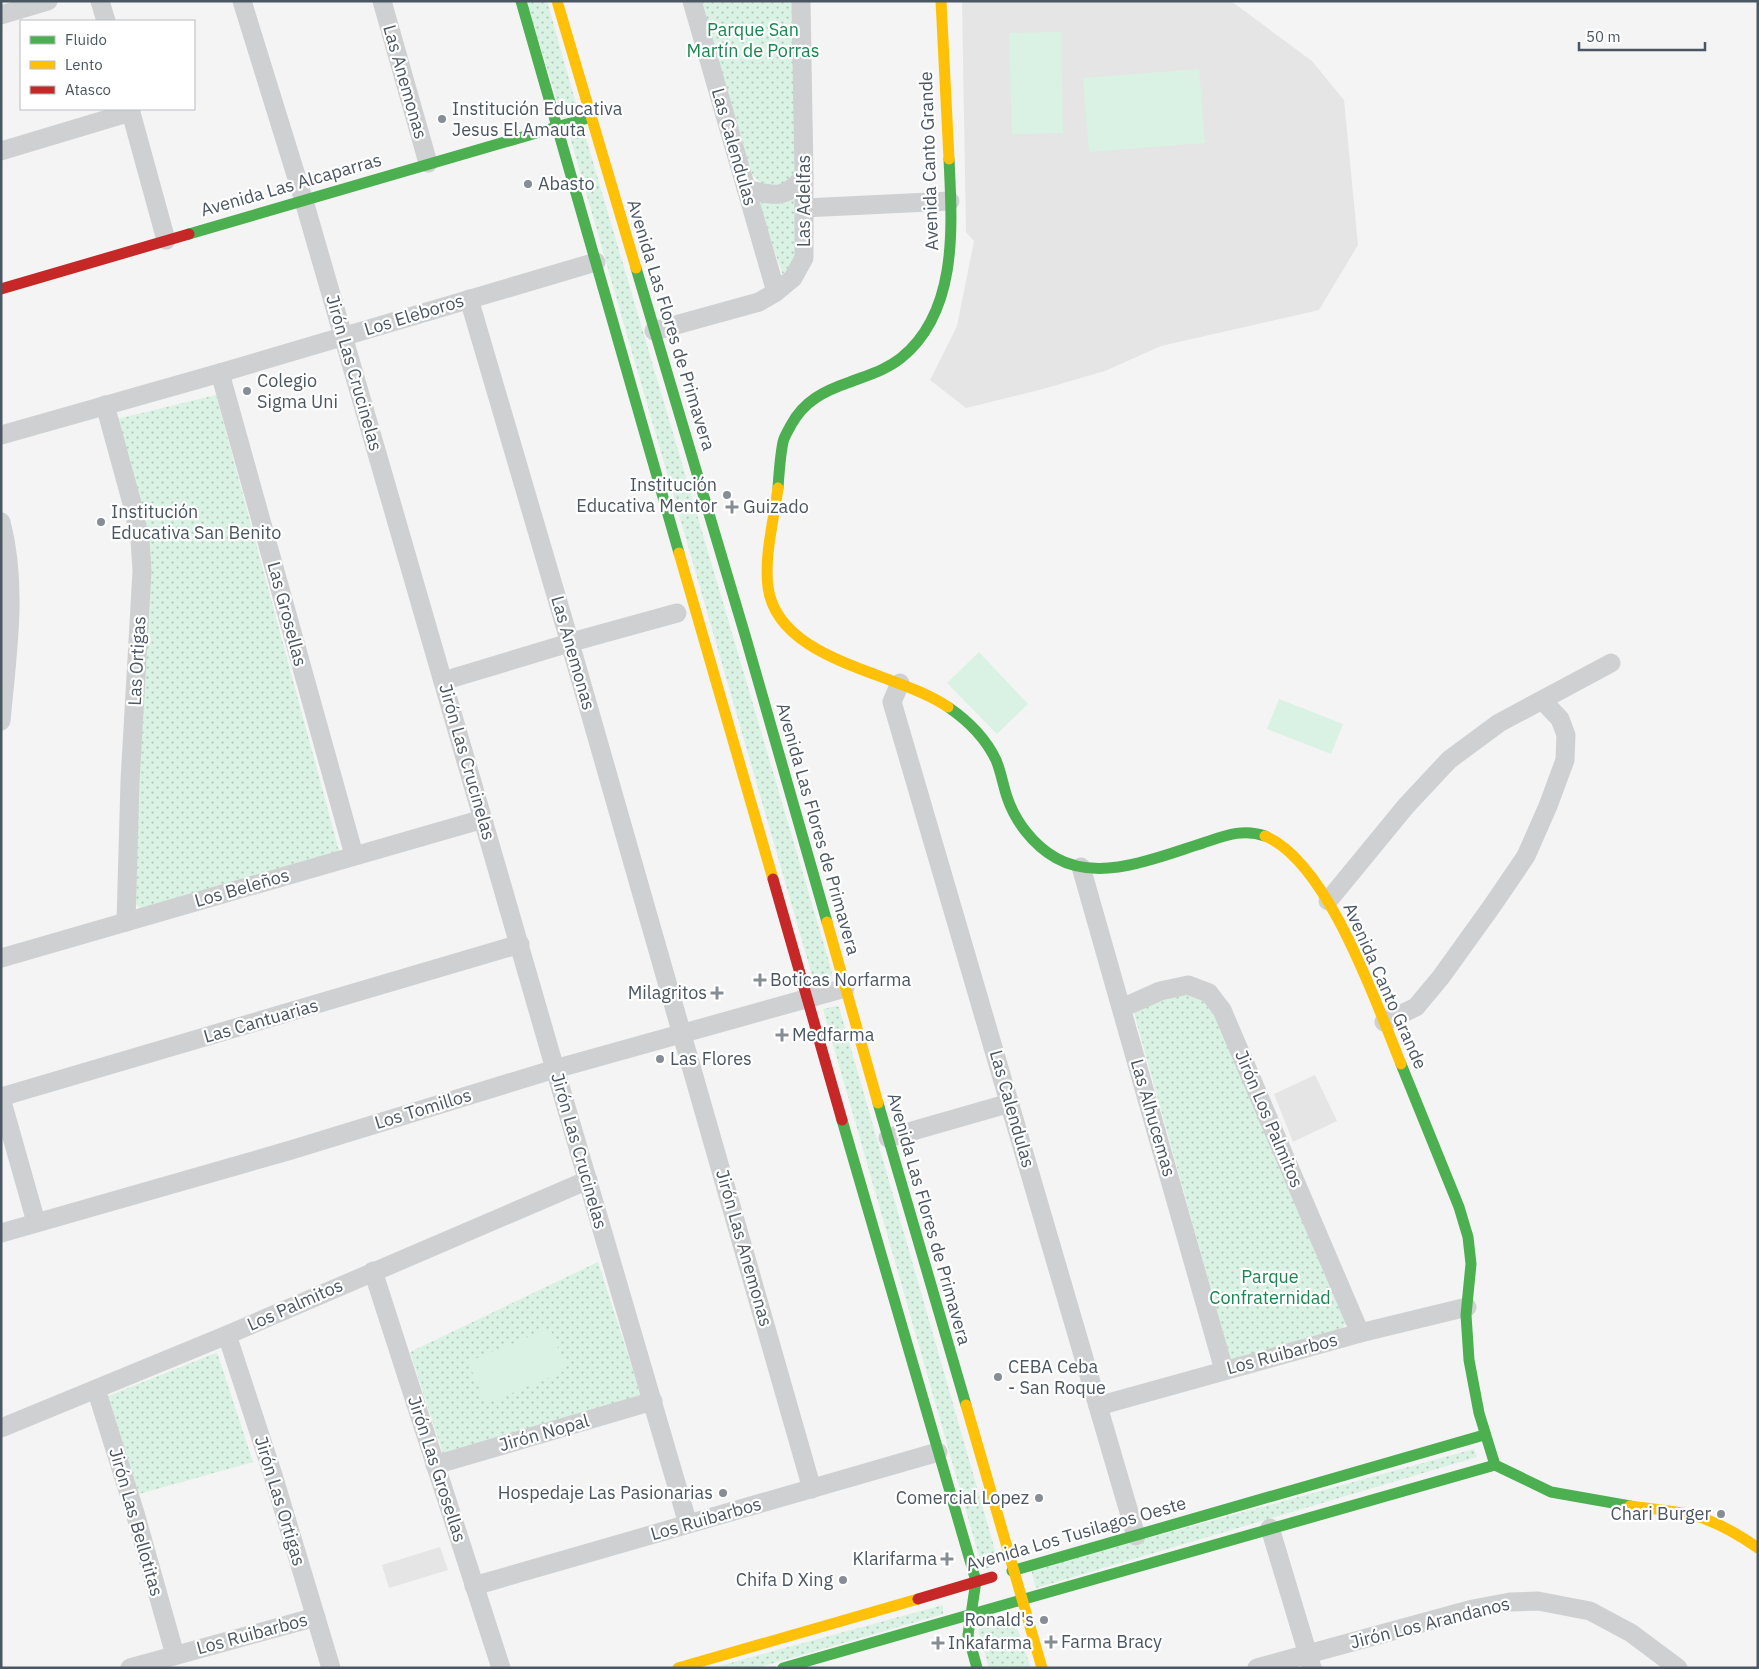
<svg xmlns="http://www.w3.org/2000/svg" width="1759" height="1669" viewBox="0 0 1759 1669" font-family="'IBM Plex Sans',sans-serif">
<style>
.education{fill:#e6e5e6}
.green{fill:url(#green-dots)}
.pitch{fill:#d9f2e3}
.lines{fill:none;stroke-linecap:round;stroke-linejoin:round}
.street{stroke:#ced0d2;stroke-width:19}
.fast{stroke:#4caf50;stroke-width:11}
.slow{stroke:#ffc107;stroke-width:11}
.jam{stroke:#c62828;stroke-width:11}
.poi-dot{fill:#868d94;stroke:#fff;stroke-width:2}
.labels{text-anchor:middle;stroke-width:4.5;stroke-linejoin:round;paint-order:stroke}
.park-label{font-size:18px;fill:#17864f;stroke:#fff}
.street-label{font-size:18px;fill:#4a5661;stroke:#fff}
.poi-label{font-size:18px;fill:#4a5661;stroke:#fff;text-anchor:start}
</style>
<defs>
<pattern id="green-dots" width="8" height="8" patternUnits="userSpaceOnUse" patternTransform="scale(1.25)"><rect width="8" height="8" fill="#d9f2e3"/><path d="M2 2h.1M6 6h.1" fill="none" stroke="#b2c7bb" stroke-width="1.8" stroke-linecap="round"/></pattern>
</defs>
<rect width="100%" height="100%" fill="#f4f4f4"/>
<g class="education">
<polygon points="962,1 1231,1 1312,61 1344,100 1358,245 1319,310 1161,346 1105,371 1043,389 966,408 930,380 957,326 974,241 966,232"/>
<polygon points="1315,1075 1337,1121 1293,1142 1274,1094"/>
<polygon points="440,1547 448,1570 389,1588 382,1565"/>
</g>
<g class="green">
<polygon points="526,1 547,1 578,111 563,119"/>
<polygon points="701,1 792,1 798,165 791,183 764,188 752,174"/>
<polygon points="581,134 585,135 832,972 831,981 820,983 814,982 570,137"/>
<polygon points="799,192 798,254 784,278 756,199"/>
<polygon points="216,395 339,851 142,909 131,901 146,581 117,419"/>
<path d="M1191 994 1204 1001 1215 1017 1347 1321 1341 1331 1231 1361 1134 1013C1148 998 1171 996 1191 994Z"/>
<polygon points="836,1006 839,1007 999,1564 983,1570 823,1009"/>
<polygon points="598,1262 641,1395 443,1454 410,1352"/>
<polygon points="216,1353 218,1355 253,1462 139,1494 108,1396"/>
<polygon points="1474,1449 1477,1457 1036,1588 1031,1570"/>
<polygon points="943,1605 943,1614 757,1668 712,1668"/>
<polygon points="1013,1616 1031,1668 989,1668 978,1630 981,1625"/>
</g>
<g class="pitch">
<polygon points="1061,32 1063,133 1012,134 1009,33"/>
<polygon points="1199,69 1205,143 1089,152 1083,78"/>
<polygon points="979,652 1028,704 997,734 947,683"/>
<polygon points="1279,699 1343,724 1331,754 1267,729"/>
<polygon points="550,1328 567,1370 486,1404 468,1362"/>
</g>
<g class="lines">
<g class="street">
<polyline points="100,1 106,21"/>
<polyline points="242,1 304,201 555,1069 688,1524"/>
<polyline points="382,1 428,163"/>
<polyline points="692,1 776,292"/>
<polyline points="1,15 48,1"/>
<polyline points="130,109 166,240"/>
<polyline points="1,151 131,112"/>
<path d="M746 189C773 196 786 200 804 176"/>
<polyline points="804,208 950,201"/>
<polyline points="469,299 570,643 812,1489"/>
<polyline points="654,331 759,302 776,292 793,278 804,258 804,176 801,1"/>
<polyline points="220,373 354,855"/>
<polyline points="105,405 133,507 140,540 142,571 130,781 126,922"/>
<polyline points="1,435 220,373 596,262"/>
<path d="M1 522C18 587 7 655 1 721"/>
<polyline points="443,681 579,640 677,613"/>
<polyline points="900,683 892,702 1136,1536"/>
<polyline points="1081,867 1224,1370"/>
<polyline points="1328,901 1406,806 1449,760 1499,723 1611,663"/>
<polyline points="1,958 483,819"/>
<polyline points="1122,1008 1160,991 1188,985 1209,993 1222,1010 1360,1333"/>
<polyline points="1384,1022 1416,1007 1441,977 1492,906 1526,856 1548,806 1565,760 1566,735 1560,719 1543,701"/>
<polyline points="1,1097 520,944"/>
<polyline points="1,1098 36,1222"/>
<polyline points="888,1138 1010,1103"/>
<polyline points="1,1233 291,1150 555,1069 845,988"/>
<polyline points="373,1271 501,1668"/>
<polyline points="227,1335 273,1475 331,1668"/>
<polyline points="96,1389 135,1513 175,1655"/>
<polyline points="1098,1406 1360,1333 1467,1307"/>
<polyline points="1,1428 227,1335 588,1180"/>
<polyline points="435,1465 653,1401"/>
<polyline points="1270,1528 1312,1668"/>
<polyline points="474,1586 938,1452"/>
<polyline points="130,1668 316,1617"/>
<polyline points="1257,1668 1473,1609 1510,1602 1538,1601 1590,1611 1631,1633 1678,1668"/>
</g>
<g class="fast">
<polyline points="521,1 679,553"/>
<polyline points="189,234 591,117"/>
<polyline points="636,268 745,635 827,922"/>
<path d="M778 488C779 473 780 457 783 442 784 437 788 431 791 425 804 401 824 391 850 382 868 375 886 370 901 358 959 311 952 225 949 159"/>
<path d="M948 707C967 720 986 739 996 760 1001 772 1003 785 1007 797 1015 821 1033 845 1056 858 1100 883 1158 857 1203 843 1224 836 1243 828 1265 836"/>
<polyline points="1401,1064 1459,1207 1468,1237 1471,1264 1466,1315 1469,1360 1479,1413 1495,1465 1551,1492 1630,1506"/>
<polyline points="878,1103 966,1405"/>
<polyline points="842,1120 976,1581 968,1635 977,1668"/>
<polyline points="1012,1571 1484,1435"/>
<polyline points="1021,1600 1495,1465"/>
<polyline points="783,1668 1021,1600"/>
</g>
<g class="slow">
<polyline points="557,1 636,268"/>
<polyline points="941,1 949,159"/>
<path d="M778 488C774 519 764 556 768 587 778 662 896 671 948 707"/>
<polyline points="679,553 773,879"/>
<path d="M1265 836C1328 862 1376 1003 1401 1064"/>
<polyline points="827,922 878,1103"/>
<polyline points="966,1405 1042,1668"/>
<path d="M1630 1506C1650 1509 1672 1510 1692 1515 1716 1521 1738 1534 1758 1548"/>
<polyline points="678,1668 918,1599"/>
</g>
<g class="jam">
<polyline points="1,289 189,234"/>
<polyline points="773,879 842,1120"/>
<polyline points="918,1599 992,1577"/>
</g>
</g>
<g class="poi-dot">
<circle cx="442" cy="119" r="5"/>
<circle cx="528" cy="184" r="5"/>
<circle cx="247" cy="391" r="5"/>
<circle cx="727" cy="495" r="5"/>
<path d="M729.5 499.5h5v5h5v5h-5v5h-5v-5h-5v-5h5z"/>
<circle cx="101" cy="522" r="5"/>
<path d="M757.5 972.5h5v5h5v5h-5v5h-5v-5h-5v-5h5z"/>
<path d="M714.5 985.5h5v5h5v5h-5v5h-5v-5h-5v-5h5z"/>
<path d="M779.5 1027.5h5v5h5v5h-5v5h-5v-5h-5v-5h5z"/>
<circle cx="660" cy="1059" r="5"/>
<circle cx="998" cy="1377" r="5"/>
<circle cx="723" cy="1493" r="5"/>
<circle cx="1039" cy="1498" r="5"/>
<circle cx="1721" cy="1514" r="5"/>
<path d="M944.5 1551.5h5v5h5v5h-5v5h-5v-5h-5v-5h5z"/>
<circle cx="843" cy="1580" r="5"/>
<circle cx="1044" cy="1620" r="5"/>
<path d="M1048.5 1634.5h5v5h5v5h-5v5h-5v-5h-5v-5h5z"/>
<path d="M935.5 1635.5h5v5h5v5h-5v5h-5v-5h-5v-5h5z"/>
</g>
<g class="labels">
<g class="park-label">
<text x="753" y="36">Parque San<tspan x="753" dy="21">Martín de Porras</tspan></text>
<text x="1270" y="1283">Parque<tspan x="1270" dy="21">Confraternidad</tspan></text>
</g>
<g class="street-label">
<text transform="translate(405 82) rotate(74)" y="6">Las Anemonas</text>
<text transform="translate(734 147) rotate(74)" y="6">Las Calendulas</text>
<text transform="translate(929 161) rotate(-92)" y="6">Avenida Canto Grande</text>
<text transform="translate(291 185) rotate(-16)" y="6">Avenida Las Alcaparras</text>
<text transform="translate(804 201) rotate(-90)" y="6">Las Adelfas</text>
<text transform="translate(414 315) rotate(-17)" y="6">Los Eleboros</text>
<text transform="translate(671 325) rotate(73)" y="6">Avenida Las Flores de Primavera</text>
<text transform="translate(354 373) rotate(74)" y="6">Jirón Las Crucinelas</text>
<text transform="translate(287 614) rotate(75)" y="6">Las Grosellas</text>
<text transform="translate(573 653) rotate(74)" y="6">Las Anemonas</text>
<text transform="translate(137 661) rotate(-87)" y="6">Las Ortigas</text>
<text transform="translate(467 762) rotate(74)" y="6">Jirón Las Crucinelas</text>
<text transform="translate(818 829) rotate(74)" y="6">Avenida Las Flores de Primavera</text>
<text transform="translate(242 888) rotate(-16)" y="6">Los Beleños</text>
<text transform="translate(1385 986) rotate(66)" y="6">Avenida Canto Grande</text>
<text transform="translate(261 1021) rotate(-16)" y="6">Las Cantuarias</text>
<text transform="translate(423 1109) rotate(-17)" y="6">Los Tomillos</text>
<text transform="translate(1012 1109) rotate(74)" y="6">Las Calendulas</text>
<text transform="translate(1153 1118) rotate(74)" y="6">Las Alhucemas</text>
<text transform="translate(1269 1119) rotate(67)" y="6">Jirón Los Palmitos</text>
<text transform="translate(579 1151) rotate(74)" y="6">Jirón Las Crucinelas</text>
<text transform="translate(929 1219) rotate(74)" y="6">Avenida Las Flores de Primavera</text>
<text transform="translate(744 1248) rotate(74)" y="6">Jirón Las Anemonas</text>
<text transform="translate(295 1305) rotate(-24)" y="6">Los Palmitos</text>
<text transform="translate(1282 1354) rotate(-15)" y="6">Los Ruibarbos</text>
<text transform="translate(544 1433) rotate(-16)" y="6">Jirón Nopal</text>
<text transform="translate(437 1469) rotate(72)" y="6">Jirón Las Grosellas</text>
<text transform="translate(280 1501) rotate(73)" y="6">Jirón Las Ortigas</text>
<text transform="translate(706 1519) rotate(-16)" y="6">Los Ruibarbos</text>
<text transform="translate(136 1522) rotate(74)" y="6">Jirón Las Bellotitas</text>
<text transform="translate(1076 1534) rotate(-16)" y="6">Avenida Los Tusilagos Oeste</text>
<text transform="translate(1430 1623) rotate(-14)" y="6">Jirón Los Arandanos</text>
<text transform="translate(252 1634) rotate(-15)" y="6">Los Ruibarbos</text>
</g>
<g class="poi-label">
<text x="452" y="115">Institución Educativa<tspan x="452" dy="21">Jesus El Amauta</tspan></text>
<text x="538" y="190">Abasto</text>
<text x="257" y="387">Colegio<tspan x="257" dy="21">Sigma Uni</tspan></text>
<text x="717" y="491" text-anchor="end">Institución<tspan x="717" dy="21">Educativa Mentor</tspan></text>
<text x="743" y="513">Guizado</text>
<text x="111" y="518">Institución<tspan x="111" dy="21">Educativa San Benito</tspan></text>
<text x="770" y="986">Boticas Norfarma</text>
<text x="707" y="999" text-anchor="end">Milagritos</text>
<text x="792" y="1041">Medfarma</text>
<text x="670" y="1065">Las Flores</text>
<text x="1008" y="1373">CEBA Ceba<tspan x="1008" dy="21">- San Roque</tspan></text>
<text x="713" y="1499" text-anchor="end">Hospedaje Las Pasionarias</text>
<text x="1029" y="1504" text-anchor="end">Comercial Lopez</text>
<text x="1711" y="1520" text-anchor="end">Chari Burger</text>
<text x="937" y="1565" text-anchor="end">Klarifarma</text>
<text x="833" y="1586" text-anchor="end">Chifa D Xing</text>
<text x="1034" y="1626" text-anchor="end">Ronald's</text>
<text x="1061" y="1648">Farma Bracy</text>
<text x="948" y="1649">Inkafarma</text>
</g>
</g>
<rect width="1759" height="1669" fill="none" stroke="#4a5661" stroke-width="5"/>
<rect x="20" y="20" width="175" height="90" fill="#ffffff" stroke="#b7bbc0"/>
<rect x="30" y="36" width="25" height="8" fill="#4caf50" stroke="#b7bbc0"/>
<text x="65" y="45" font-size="15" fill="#4a5661">Fluido</text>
<rect x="30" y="61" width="25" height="8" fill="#ffc107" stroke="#b7bbc0"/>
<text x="65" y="70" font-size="15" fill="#4a5661">Lento</text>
<rect x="30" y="86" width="25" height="8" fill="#c62828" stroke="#b7bbc0"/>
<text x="65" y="95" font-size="15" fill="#4a5661">Atasco</text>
<path d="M1579 42v8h126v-8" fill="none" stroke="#4a5661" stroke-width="2.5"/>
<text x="1586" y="42" font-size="15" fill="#4a5661" stroke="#ffffff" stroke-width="4" paint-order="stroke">50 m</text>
</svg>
